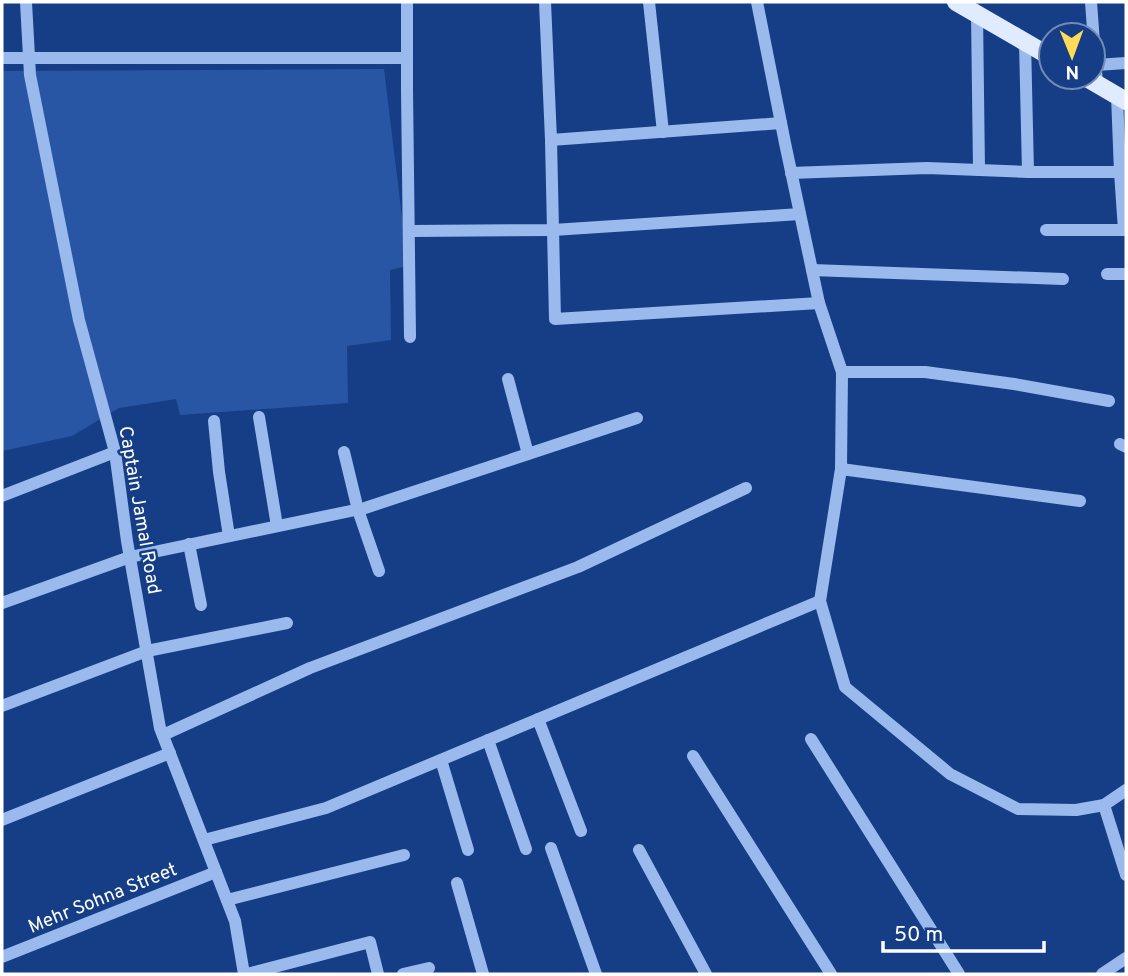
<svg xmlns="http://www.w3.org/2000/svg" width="1128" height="976" viewBox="0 0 1128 976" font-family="Overpass,sans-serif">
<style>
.green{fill:#2856a5}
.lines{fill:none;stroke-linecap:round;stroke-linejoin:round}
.minor{stroke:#9abaee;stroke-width:12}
.major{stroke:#e1ebff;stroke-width:18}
.labels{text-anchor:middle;stroke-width:5;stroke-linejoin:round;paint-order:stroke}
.street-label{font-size:19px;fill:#fff;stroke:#153e86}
</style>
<rect width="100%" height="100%" fill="#153e86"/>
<polygon class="green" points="384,69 408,266 390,270 391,340 347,346 348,403 180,415 176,399 119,408 72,436 2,451 2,71"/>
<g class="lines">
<g class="minor">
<polyline points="26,2 30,75 79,320 115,452 127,541 160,728 235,921 244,974"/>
<polyline points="407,2 407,90 410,337"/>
<polyline points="545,2 551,140 781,123"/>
<polyline points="649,2 663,132"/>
<polyline points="757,2 785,143 819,303 842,372 841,469 820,601 845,687 950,774 1018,809 1076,810 1104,805 1126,790"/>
<polyline points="1091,2 1097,84"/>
<polyline points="977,14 979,170"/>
<polyline points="1025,42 1028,172"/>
<polyline points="2,58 407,58"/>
<polyline points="1096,65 1126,63"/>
<polyline points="551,140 555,319 819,303"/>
<polyline points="791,173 927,168 1028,172 1120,172"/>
<polyline points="1046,230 1124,230 1120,172 1117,96"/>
<polyline points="409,231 553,230 800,214"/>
<polyline points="812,270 1063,279"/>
<polyline points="1107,274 1126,274"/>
<polyline points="842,372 925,372 1014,384 1109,401"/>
<polyline points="508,379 528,454"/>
<polyline points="259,417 277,526"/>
<polyline points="214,421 219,472 229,536"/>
<polyline points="1120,444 1126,447"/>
<polyline points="344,452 358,510 379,571"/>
<polyline points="841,469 1080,501"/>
<polyline points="2,496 115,452"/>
<polyline points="189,544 201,605"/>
<polyline points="2,603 130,557 365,508 637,418"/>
<polyline points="2,706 147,651 287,623"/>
<polyline points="538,719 581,831"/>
<polyline points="163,735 310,668 578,567 746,488"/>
<polyline points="811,739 959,974"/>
<polyline points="488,740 526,849"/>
<polyline points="693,756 831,974"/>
<polyline points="441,760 468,850"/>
<polyline points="1104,805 1126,875"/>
<polyline points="2,820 170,753"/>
<polyline points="204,840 326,808 820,601"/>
<polyline points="551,848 596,974"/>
<polyline points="639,850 706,974"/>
<polyline points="457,883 483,974"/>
<polyline points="227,900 404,855"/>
<polyline points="2,957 216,872"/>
<polyline points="247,974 370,942 378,974"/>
<polyline points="403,974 429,968"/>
<polyline points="1102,974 1126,958"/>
</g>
<g class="major">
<polyline points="956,2 1051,57"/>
<polyline points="1085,77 1126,101"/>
</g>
</g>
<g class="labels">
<g class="street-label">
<text transform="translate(141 510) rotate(80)" y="7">Captain Jamal Road</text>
<text transform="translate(102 897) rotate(-22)" y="7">Mehr Sohna Street</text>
</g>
</g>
<rect width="1128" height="976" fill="none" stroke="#ffffff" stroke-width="7"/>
<g transform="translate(1072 56) rotate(179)"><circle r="33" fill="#153e86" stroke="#738bb6" stroke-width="2"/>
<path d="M0-5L12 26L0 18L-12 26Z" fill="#ffdb57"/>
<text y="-10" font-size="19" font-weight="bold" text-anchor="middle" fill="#ffffff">N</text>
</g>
<path d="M883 941v10h161v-10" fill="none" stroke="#ffffff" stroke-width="3.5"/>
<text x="894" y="941" font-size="21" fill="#ffffff" stroke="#153e86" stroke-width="5" paint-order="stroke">50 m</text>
</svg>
